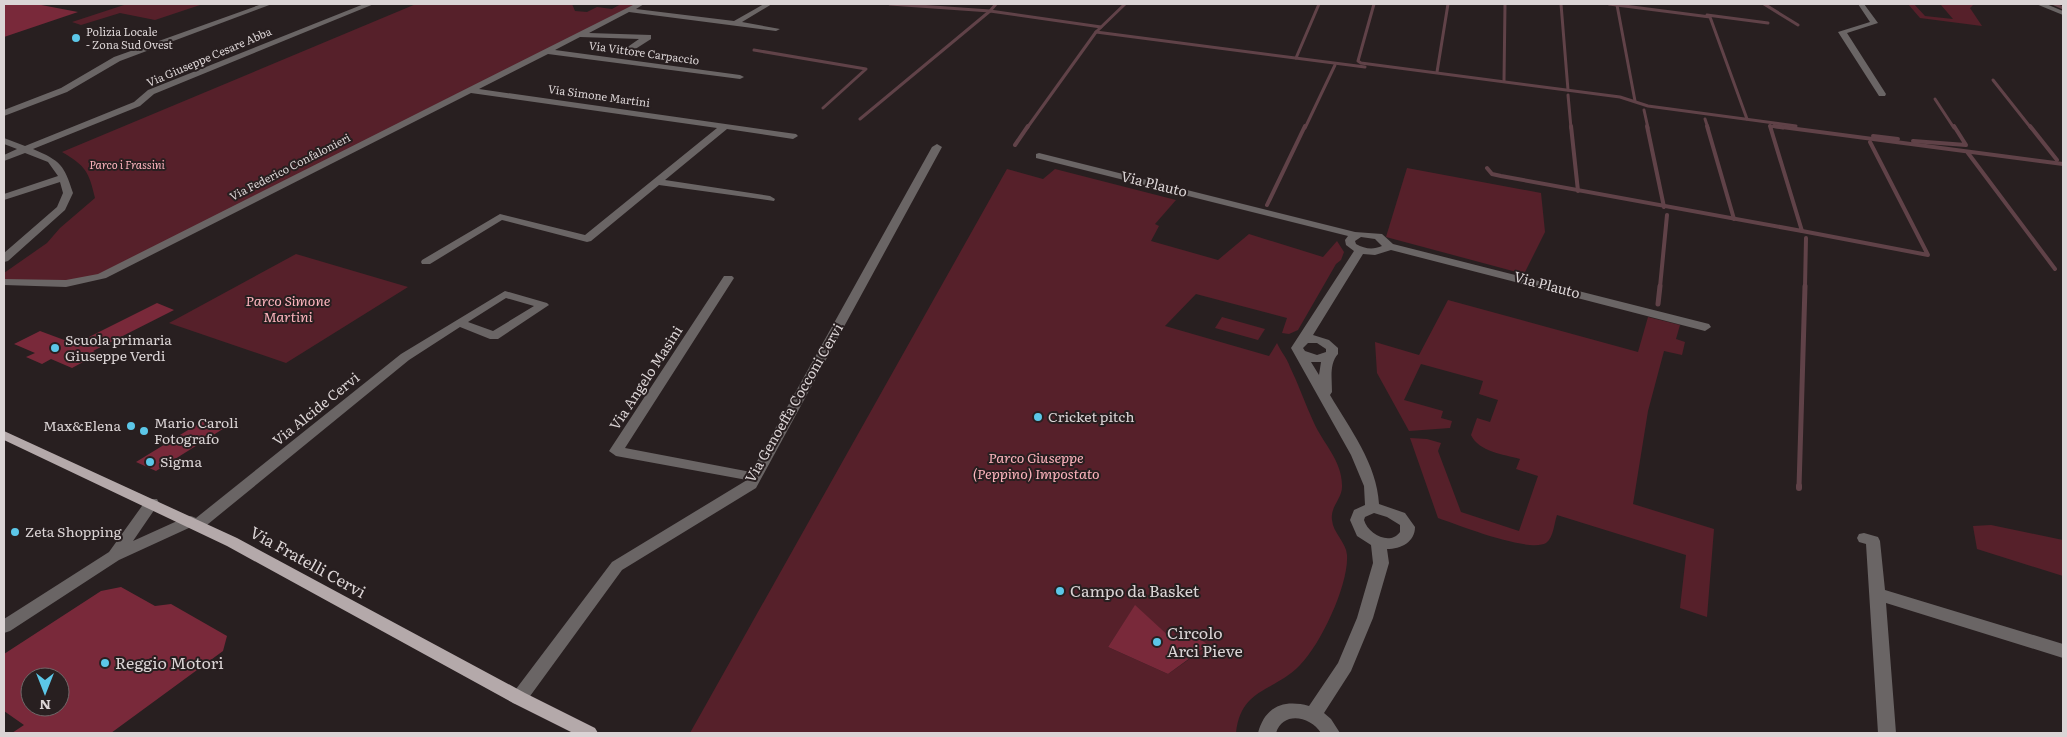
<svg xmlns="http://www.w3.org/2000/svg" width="2067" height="737" viewBox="0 0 2067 737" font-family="Literata,serif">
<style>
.green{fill:#56202a;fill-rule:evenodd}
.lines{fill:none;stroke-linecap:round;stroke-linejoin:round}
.stream-far3{stroke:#604248;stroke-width:3}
.stream-far2{stroke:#604248;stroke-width:4}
.stream-far1{stroke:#604248;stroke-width:5}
.stream{stroke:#604248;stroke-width:6}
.building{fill:#79293a;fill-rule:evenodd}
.minor{fill:#6a6565;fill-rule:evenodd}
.major{fill:#b4a9aa;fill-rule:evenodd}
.poi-dot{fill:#5cc7e8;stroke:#281f20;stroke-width:2}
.labels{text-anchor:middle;stroke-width:4;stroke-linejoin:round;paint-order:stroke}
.far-poi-label{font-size:11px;fill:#dbd4d5;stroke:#281f20;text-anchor:start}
.far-street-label{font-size:11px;fill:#dbd4d5;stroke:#281f20}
.far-park-label{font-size:11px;font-style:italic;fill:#fdb4bd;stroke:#281f20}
.street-label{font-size:14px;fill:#dbd4d5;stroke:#281f20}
.park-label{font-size:14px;font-style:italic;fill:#fdb4bd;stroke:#281f20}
.poi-label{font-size:14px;fill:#dbd4d5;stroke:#281f20;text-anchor:start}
.near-street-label{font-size:16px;fill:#dbd4d5;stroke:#281f20}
.near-poi-label{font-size:16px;fill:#dbd4d5;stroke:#281f20;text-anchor:start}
</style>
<rect width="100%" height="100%" fill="#281f20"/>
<g class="green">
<polygon points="127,4 203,4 155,20 120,13 81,25 72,22"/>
<path d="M416 4H572L575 11 587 12 597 7 612 9 621 4H639L102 276 68 284 4 282V273L47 243 60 228 95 198C89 172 86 166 62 152Z"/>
<polygon points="1908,4 1914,4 1925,16 1953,19 1941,5 1928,4 1970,4 1973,5 1970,8 1982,26 1920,18"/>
<polygon points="1407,168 1541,193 1545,232 1524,274 1386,237"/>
<path d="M1007 169 1043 179 1055 169 1176 200 1155 224 1159 226 1151 241 1218 260 1249 234 1323 257 1337 241 1344 252 1341 260 1336 264 1298 330 1289 334 1282 333 1287 318 1196 294 1165 326 1269 356 1277 343C1281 352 1287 358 1290 367 1299 385 1305 404 1314 423 1323 443 1342 461 1342 485 1343 498 1330 506 1332 520 1333 533 1346 542 1347 555 1349 584 1321 644 1300 665 1273 693 1241 687 1236 733H690ZM1135 606 1171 638 1187 629 1208 646 1168 674 1108 647Z"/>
<polygon points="296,254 408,287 286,363 169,323"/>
<path d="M1448 300 1638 352 1648 317 1680 325 1676 339 1685 342 1682 355 1664 351 1648 411 1633 504 1714 529 1707 617 1680 608 1686 555 1557 515C1554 523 1554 537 1546 543 1529 553 1458 525 1438 518L1410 438 1427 439 1441 443 1438 451 1461 512 1519 531 1538 476 1516 469 1520 459C1503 454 1479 452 1471 435L1477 418 1490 422 1498 400 1479 394 1483 381 1421 364 1404 400 1443 411 1441 418 1452 421 1450 428 1409 431 1377 373 1375 342 1419 355Z"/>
<polygon points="1222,317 1265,329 1258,340 1215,328"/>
<polygon points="1991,525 2063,540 2063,576 1977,549 1973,526"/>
</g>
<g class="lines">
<g class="stream-far3">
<polyline points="890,4 990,11 996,4"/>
<polyline points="1374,4 1358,61 1361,63 1620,97 1648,106 1796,126"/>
<polyline points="1561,4 1568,90"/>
<polyline points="1609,4 1710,17 1747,119"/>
<polyline points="1764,4 1798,25"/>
<polyline points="2054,4 2063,8"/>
<polyline points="1617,5 1635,101"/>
<polyline points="1707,15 1768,23"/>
<polyline points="1096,32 1365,67"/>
<polyline points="754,50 866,69 823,108"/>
<polyline points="1296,58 1319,4"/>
<polyline points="1437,72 1448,4"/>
<polyline points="1993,80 2031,128"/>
<polyline points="1504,81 1505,4"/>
<polyline points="1568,95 1571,128"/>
<polyline points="1935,99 1954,128"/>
<polyline points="1644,110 1648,128"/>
<polyline points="860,119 990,11 1101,27"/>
<polyline points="1705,119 1708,128"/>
<polyline points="1027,128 1096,32 1125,4"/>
<polyline points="1305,128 1335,65"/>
<polyline points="1771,128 1770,126 1783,128"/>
</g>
<g class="stream-far2">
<polyline points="1571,126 1578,191"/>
<polyline points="1647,126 1664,207"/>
<polyline points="1707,126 1734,219"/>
<polyline points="1774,126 2063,164"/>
<polyline points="2030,126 2057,160"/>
<polyline points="1873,136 1898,139"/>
<polyline points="1913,141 1966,145 1954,126"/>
<polyline points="1015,145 1028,126"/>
<polyline points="1968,153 2055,269"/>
<polyline points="1487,168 1492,174 1501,176 1802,231 1770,126"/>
<polyline points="1267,205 1305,126"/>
<polyline points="1802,231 1928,255 1870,142"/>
<polyline points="1660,287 1667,215"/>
<polyline points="1805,287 1806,238"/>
</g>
<g class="stream-far1">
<polyline points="1658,304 1660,286"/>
<polyline points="1799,487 1805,286"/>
</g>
<polyline class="stream" points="1799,488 1799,486"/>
</g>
<g class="building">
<polygon points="4,4 36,4 78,12 4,37"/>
<polygon points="157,303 174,310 93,351 98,354 72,368 51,359 42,364 26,357 35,353 14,344 40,331 75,344"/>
<polygon points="206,419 226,427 156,471 136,462"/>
<path d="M121 587 155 606 171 604 227 636 223 651 111 733H12L24 725 4 711V654L101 591ZM30 677H60V707H30Z"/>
<polygon points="1135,605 1171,638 1187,629 1208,645 1168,674 1108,647"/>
</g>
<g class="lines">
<g class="minor">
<polygon points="262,4 272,4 120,61 67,92 4,116 4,110 61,88 114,57"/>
<path d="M364 4H374L154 94 140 106 33 149C61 161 64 165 73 193L65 210 8 261 4 262V253L57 207 63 193 60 182 4 200V194L58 176 48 162 25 153 4 161V155L17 149 4 144V138L25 146 134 102 148 90Z"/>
<polygon points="635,4 644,4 636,9 734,21 764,4 772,4 742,22 780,29 776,31 629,12 589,33 651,35 651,39 626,55 619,53 639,39 580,37 555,50 740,75 744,77 740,79 548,54 479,89 796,134 798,136 793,139 727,129 665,180 770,196 775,199 774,201 659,185 591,241 587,242 502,220 430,264 422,264 421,262 422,260 500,214 585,235 717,128 471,93 106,278 66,287 4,285 4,279 66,280 98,274"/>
<polygon points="1858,4 1864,4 1878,23 1847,33 1886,94 1885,96 1879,96 1838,32 1870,22"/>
<polygon points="2036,4 2046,4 2063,11 2063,15"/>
<polygon points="937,144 942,147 756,488 622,570 525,703 519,705 513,703 510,698 513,693 612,562 747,480 616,456 609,451 724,276 732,276 734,278 625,448 751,472 932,147"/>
<path d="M1039 153 1355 232 1382 234 1393 244 1709 324 1711 327 1705 331 1391 250 1375 255 1363 254 1313 335 1329 340 1338 348V354C1329 364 1332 379 1332 392L1330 395C1350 429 1377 464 1379 504L1405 513 1415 527C1415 542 1401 549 1387 549L1389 563 1373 618 1351 671 1324 713 1331 719 1340 733H1321C1310 716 1283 711 1276 733H1258C1265 707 1283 699 1309 706L1338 663 1357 618 1373 563 1371 545 1357 536 1350 520 1354 510 1365 505 1364 486 1351 455 1291 348 1354 251 1346 245 1345 240 1348 236 1036 158V154ZM1361 237 1375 239 1382 246C1373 250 1365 249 1356 244L1355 241ZM1308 343H1317L1326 349V352L1317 355 1305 351 1303 348ZM1311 362H1321L1319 375ZM1374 513 1387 517 1400 525V532C1390 546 1368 534 1364 520L1365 517Z"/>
<path d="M505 291 547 303 549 305 498 339H490L460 327 409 360 202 529 197 530 191 527 119 560 10 631 4 633V619L109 552 147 499H157L159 503 133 541 186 517 191 516 196 518 401 354ZM506 298 534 306 493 331 468 322Z"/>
<polygon points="1864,533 1878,537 1880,541 1885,590 2063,644 2063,658 1886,603 1896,733 1878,733 1866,544 1859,542 1857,538 1859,534"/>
</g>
<polygon class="major" points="4,431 237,538 525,693 595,728 598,733 573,733 513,703 227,546 4,440"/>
</g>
<g class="poi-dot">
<circle cx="76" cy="38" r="5"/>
<circle cx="55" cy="348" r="5"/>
<circle cx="1038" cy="417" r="5"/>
<circle cx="131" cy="426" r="5"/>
<circle cx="144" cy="431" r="5"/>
<circle cx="150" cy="462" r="5"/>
<circle cx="15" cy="532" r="5"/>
<circle cx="1060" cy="591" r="5"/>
<circle cx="1157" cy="642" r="5"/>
<circle cx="105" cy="663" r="5"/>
</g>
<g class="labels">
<g class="far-poi-label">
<text x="86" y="36">Polizia Locale<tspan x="86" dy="13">- Zona Sud Ovest</tspan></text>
</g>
<g class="far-street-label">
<text transform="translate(644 53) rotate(8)" y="4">Via Vittore Carpaccio</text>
<text transform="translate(209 57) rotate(-23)" y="4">Via Giuseppe Cesare Abba</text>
<text transform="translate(599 96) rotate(8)" y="4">Via Simone Martini</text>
<text transform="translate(290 167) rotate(-27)" y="4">Via Federico Confalonieri</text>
</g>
<g class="far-park-label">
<text x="127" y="169">Parco i Frassini</text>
</g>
<g class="street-label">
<text transform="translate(1154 184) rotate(14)" y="5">Via Plauto</text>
<text transform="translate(1547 285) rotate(15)" y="5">Via Plauto</text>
<text transform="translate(646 378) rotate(-57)" y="5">Via Angelo Masini</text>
<text transform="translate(794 403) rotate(-60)" y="5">Via Genoeffa Cocconi Cervi</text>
<text transform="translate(316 409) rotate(-39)" y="5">Via Alcide Cervi</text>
</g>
<g class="park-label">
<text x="288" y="306">Parco Simone<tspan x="288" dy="16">Martini</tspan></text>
<text x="1036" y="463">Parco Giuseppe<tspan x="1036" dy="16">(Peppino) Impostato</tspan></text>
</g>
<g class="poi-label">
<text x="65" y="345">Scuola primaria<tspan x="65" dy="16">Giuseppe Verdi</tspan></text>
<text x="1048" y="422">Cricket pitch</text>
<text x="154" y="428">Mario Caroli<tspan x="154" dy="16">Fotografo</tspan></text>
<text x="121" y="431" text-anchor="end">Max&amp;Elena</text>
<text x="160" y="467">Sigma</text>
<text x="25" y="537">Zeta Shopping</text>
</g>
<g class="near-street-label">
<text transform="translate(308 562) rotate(29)" y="6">Via Fratelli Cervi</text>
</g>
<g class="near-poi-label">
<text x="1070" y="597">Campo da Basket</text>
<text x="1167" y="639">Circolo<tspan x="1167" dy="18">Arci Pieve</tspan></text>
<text x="115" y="669">Reggio Motori</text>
</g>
</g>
<rect width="2067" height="737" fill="none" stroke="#dbd4d5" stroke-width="10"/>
<g transform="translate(45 692) rotate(180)"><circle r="24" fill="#281f20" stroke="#706768"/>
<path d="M0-4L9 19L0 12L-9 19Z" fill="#5cc7e8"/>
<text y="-8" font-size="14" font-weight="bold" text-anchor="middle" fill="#dbd4d5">N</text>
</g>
</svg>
